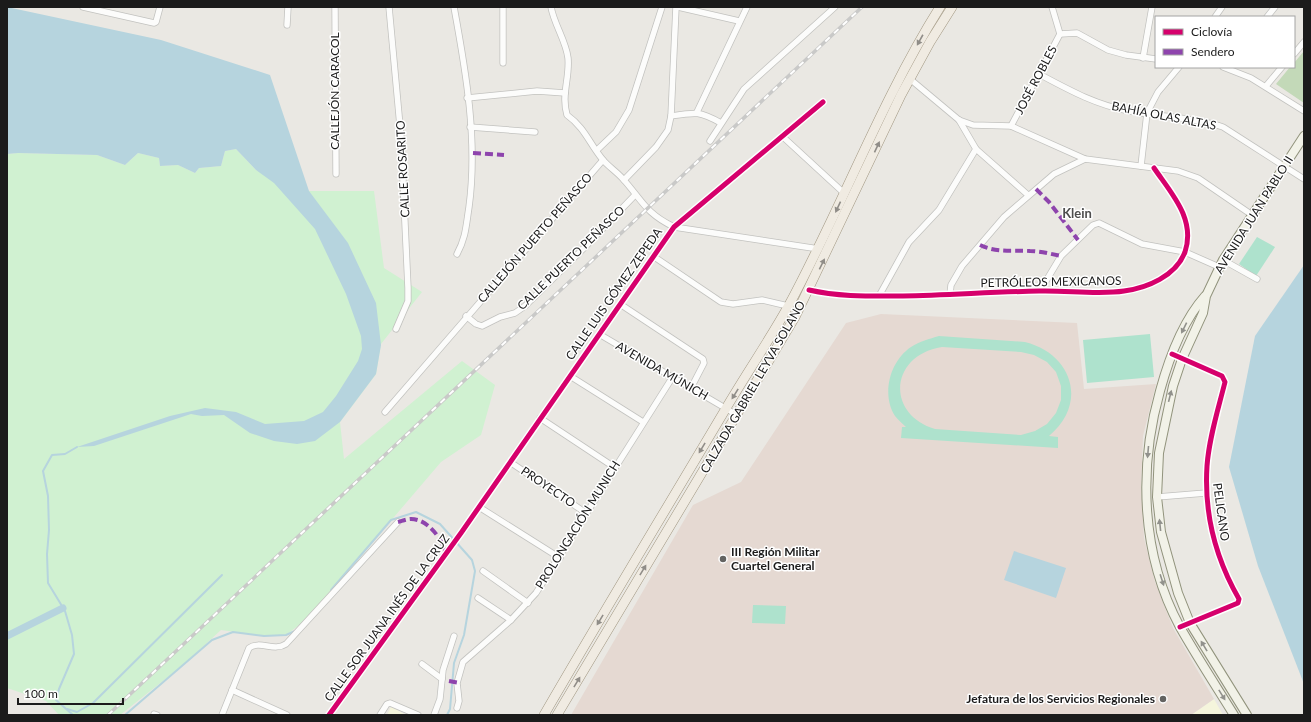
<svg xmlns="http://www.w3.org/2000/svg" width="1311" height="722" viewBox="0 0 1311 722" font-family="Lato,sans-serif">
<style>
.education{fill:#f5f5dc}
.military{fill:#e5d9d2}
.forest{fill:#c3d9b8}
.park{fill:#d0f1d1}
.pitch{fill:#aee2cd;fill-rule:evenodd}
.water{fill:#b6d4de}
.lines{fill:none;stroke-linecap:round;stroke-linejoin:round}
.stream{stroke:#b6d4de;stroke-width:2}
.canal{stroke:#b6d4de;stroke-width:7}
.minor-casing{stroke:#c2c2bf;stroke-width:7}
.secondary-casing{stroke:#91937c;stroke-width:10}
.primary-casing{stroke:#a09680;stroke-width:10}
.minor{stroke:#fcfcfb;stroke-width:5.5}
.secondary{stroke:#f2f2e8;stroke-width:8}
.primary{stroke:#f0ebe2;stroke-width:9}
.rail-casing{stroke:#c9c9c8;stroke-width:3.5}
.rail{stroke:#fff;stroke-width:2;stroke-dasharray:6;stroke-linecap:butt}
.quiet{stroke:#8e44ad;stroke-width:4;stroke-dasharray:8 4;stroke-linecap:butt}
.cycleway-casing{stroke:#fff;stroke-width:8}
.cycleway{stroke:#d6006c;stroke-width:5}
.oneway{fill:#908d88}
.oneway2{fill:#91918c}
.poi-dot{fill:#636361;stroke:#fff;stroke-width:1.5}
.labels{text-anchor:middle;stroke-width:3;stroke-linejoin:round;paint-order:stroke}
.street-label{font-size:12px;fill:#1b1b1b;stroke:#fff}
.poi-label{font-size:12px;font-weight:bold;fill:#1b1b1b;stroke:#fff;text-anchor:start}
.neighbourhood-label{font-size:13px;font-weight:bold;fill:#4e4e4e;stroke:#fff}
</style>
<rect width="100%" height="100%" fill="#eae8e3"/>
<g class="education">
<polygon points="1214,699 1223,715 1191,715"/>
<polygon points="391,707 406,715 387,715"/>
</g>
<polygon class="military" points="881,314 1077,323 1084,389 1156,384 1143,436 1141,488 1144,538 1155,582 1173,628 1214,699 1191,715 571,715 693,505 741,482 846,323"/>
<polygon class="forest" points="1304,51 1304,103 1276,84 1290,67 1294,67 1294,63"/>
<polygon class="park" points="236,149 256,170 309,191 374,191 384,268 422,292 381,344 376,374 340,422 344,459 462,361 495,385 481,435 441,462 307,619 286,635 264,636 221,630 183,665 120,715 59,715 46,701 7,688 7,154 18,153 97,155 125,165 138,153 159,158 160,166 178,165 195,173 199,168 221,166 225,151"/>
<g class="pitch">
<polygon points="1257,237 1275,247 1256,276 1239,264"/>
<polygon points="1150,334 1154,377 1087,383 1083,340"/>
<path d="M939 336 1025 342C1073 354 1088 404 1049 436L1058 437V448L901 438 902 427H906C902 423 898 420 895 416 881 394 890 361 911 347 920 341 929 339 939 336ZM942 347 1021 352 1034 355 1047 362 1056 372 1061 386V400L1056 413 1047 424 1035 431 1021 435 935 429C885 414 890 355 942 347Z"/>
<polygon points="753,605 786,606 785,624 752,623"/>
</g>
<g class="water">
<polygon points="7,7 161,40 270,75 309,191 348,243 376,303 381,345 376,374 340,422 315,441 297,444 274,441 250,433 224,415 202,416 191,414 94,446 77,447 170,416 205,408 236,412 265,424 304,421 323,412 336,396 358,361 362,349 361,336 346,294 315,229 274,183 256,170 236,149 225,151 221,166 199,168 195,173 178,165 160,166 159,158 138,153 125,165 97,155 18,153 7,154"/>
<polygon points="1304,265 1304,684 1258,566 1229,467 1255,336"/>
<polygon points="1014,551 1066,568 1056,598 1004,580"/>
</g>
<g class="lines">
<g class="stream">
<polyline points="331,590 391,520 416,512 440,524 472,560 475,571 464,635 454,663 450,709 447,715"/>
<polyline points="67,709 77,712 93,703 222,575"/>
<polyline points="73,715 56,700 59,689 74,654 72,635 65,611 48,583 47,554 49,530 48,496 43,471 52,455 65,454 77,447"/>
<polyline points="125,715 212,640 233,632 264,636 286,635 295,631"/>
</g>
<polyline class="canal" points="7,636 63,608"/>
<defs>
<g id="minor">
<polyline points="83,7 154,23 156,22 160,7"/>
<polyline points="335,7 336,174"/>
<polyline points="389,7 401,137 408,288 408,301 396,329"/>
<path d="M454 7C466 72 478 141 469 207 466 226 466 237 457 254"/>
<path d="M551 7C554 24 566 41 568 58 570 77 561 95 567 115 585 128 589 143 603 160 609 167 617 172 623 179 642 200 645 213 674 227L819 249"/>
<polyline points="678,7 739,21"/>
<polyline points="1052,7 1060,34 1077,33 1108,50 1126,55 1156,59"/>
<polyline points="1215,17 1222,7"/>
<polyline points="1267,17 1275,7"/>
<polyline points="287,25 288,7"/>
<polyline points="1294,54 1304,42"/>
<polyline points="1143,58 1152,7"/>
<polyline points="503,63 503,7"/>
<polyline points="1223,67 1251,78 1304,111"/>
<path d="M1039 74C1069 90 1096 105 1129 111 1161 117 1193 117 1223 127L1304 179"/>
<polyline points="910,79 959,120 973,125 1011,126 1085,159 1178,171 1198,178 1252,215"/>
<polyline points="1266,86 1282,67"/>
<polyline points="467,98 537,91 565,93"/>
<polyline points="697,112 747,7"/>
<path d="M671 116C696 112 699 111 721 123"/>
<polyline points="959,120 976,149 1028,195"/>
<polyline points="1011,126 1060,34"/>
<polyline points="470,127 535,132"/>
<polyline points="782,136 845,194"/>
<polyline points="710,141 744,89 835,7"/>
<polyline points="597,150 616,132 629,110 662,7"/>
<polyline points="1141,166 1147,113 1158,92 1179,67"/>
<polyline points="624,180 656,147 668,130 671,116 676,7"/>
<polyline points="653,256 721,302 733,304 762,300 788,306"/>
<polyline points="1223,260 1257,279"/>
<path d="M809 290C840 297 871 296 903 296 948 295 994 292 1039 291 1065 290 1099 295 1124 291 1147 288 1176 276 1185 252 1196 219 1171 193 1154 168"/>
<polyline points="1040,291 1061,256 1093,225 1099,223 1142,244 1185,252 1219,267"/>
<polyline points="950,294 951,285 962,266 1004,217 1054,174 1085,159"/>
<polyline points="879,296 909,242 939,210 976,149"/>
<polyline points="620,304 703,359 704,363 691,388"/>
<polyline points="466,316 476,324 482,326 500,317 515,313 525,306 583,249 635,195"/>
<polyline points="599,334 737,415"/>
<path d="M1172 354 1222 376 1225 382C1218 410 1209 438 1207 466 1204 513 1216 559 1239 599L1238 603 1180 627"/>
<polyline points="570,376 643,422"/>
<polyline points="385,412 603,160"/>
<polyline points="540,418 614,467"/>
<polyline points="510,462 586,513"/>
<polyline points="1157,497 1206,493"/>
<polyline points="479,507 560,558"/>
<polyline points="483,571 528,603"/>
<polyline points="478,598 511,620"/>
<polyline points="422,664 442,679"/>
<polyline points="232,690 287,715"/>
<polyline points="457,708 459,701 457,683 463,662 511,620 536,593 672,378"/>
<polyline points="154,714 157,715"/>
<path d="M222 715 249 648C260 640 274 652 286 644L398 522"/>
<polyline points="329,715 461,533 674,227 823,102"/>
<polyline points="380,715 387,704 390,703 418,715"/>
<polyline points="434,715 440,699 443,670 454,636"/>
</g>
<g id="secondary">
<path d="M1205 296C1182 322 1169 358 1160 391 1138 469 1141 555 1180 627 1197 657 1216 686 1234 715"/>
<polyline points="1247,715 1190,623 1178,593 1161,532 1157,497 1159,453 1173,386 1182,359 1203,313 1206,296 1223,260 1304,136"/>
</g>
<g id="primary">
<path d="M544 715C603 613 665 511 725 410 746 374 769 341 789 305 842 207 881 101 940 7"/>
<polyline points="557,715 795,317 901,95 930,42 952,7"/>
</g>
</defs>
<use href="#minor" class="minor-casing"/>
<use href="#secondary" class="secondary-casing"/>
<use href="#primary" class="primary-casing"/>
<use href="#minor" class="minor"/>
<use href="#secondary" class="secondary"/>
<use href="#primary" class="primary"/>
<defs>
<polyline id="rail" points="108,715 862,7"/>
</defs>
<use href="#rail" class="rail-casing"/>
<use href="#rail" class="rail"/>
<g class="quiet">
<polyline points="473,153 504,155"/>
<polyline points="1036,189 1049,202 1078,240"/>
<path d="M980 245C997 253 1011 250 1030 251 1040 251 1051 254 1061 256"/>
<path d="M398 522C402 521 407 519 411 519 428 519 442 539 446 553"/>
<polyline points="449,681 460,683"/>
</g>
<defs>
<g id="cycleway">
<path d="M809 290C840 297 871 296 903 296 948 295 994 292 1039 291 1065 290 1099 295 1124 291 1147 288 1176 276 1185 252 1196 219 1171 193 1154 168"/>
<path d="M1172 354 1222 376 1225 382C1218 410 1209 438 1207 466 1204 513 1216 559 1239 599L1238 603 1180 627"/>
<polyline points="329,715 461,533 674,227 823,102"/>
</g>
</defs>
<use href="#cycleway" class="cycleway-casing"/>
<use href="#cycleway" class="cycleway"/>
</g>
<defs><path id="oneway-solid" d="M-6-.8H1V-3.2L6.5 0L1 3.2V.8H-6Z"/></defs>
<g class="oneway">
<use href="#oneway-solid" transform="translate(920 40) rotate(119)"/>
<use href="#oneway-solid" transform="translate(877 147) rotate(-65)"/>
<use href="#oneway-solid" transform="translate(838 207) rotate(115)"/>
<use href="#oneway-solid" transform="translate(822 264) rotate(-64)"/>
<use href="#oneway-solid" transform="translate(735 394) rotate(122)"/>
<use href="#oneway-solid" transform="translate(702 448) rotate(121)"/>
<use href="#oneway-solid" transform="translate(643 570) rotate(-59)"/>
<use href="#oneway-solid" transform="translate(600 620) rotate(121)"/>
<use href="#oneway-solid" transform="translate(577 682) rotate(-59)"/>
</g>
<g class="oneway2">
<use href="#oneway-solid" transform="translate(1184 328) rotate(116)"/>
<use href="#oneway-solid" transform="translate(1170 396) rotate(-76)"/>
<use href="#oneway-solid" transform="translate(1148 452) rotate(95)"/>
<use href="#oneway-solid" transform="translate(1160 525) rotate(-96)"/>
<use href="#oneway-solid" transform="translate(1162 580) rotate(72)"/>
<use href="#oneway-solid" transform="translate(1204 646) rotate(-121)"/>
<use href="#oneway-solid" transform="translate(1222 695) rotate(58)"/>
</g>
<g class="poi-dot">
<circle cx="723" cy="559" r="4"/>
<circle cx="1163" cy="699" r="4"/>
</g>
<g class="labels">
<g class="street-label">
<text transform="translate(1036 80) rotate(-62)" y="4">JOSÉ ROBLES</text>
<text transform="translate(335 91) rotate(-90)" y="4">CALLEJÓN CARACOL</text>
<text transform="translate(1164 116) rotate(11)" y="4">BAHÍA OLAS ALTAS</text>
<text transform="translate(403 169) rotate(-93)" y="4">CALLE ROSARITO</text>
<text transform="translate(1254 215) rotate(-58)" y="4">AVENIDA JUAN PABLO II</text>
<text transform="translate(535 238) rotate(-49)" y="4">CALLEJÓN PUERTO PEÑASCO</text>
<text transform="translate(571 258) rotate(-44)" y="4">CALLE PUERTO PEÑASCO</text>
<text transform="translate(1051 282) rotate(-1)" y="4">PETRÓLEOS MEXICANOS</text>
<text transform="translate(614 294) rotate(-55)" y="4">CALLE LUIS GÓMEZ ZEPEDA</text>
<text transform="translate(662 371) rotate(30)" y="4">AVENIDA MÚNICH</text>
<text transform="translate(753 387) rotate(-60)" y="4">CALZADA GABRIEL LEYVA SOLANO</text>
<text transform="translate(548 487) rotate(34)" y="4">PROYECTO</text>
<text transform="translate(1221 512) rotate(82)" y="4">PELICANO</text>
<text transform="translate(578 525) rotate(-58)" y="4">PROLONGACIÓN MUNICH</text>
<text transform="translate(387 618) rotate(-54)" y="4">CALLE SOR JUANA INÉS DE LA CRUZ</text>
</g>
<g class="poi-label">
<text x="731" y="556">III Región Militar<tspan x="731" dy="14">Cuartel General</tspan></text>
<text x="1155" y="703" text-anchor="end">Jefatura de los Servicios Regionales</text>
</g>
<g class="neighbourhood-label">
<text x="1077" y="218">Klein</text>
</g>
</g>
<rect width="1311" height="722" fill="none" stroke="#1b1b1b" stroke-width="16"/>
<rect x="1155" y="16" width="140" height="52" fill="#ffffff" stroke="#a4a4a4"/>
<rect x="1163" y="29" width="20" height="6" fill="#d6006c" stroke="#a4a4a4"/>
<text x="1191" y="36" font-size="12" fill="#1b1b1b">Ciclovía</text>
<rect x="1163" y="49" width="20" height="6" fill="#8e44ad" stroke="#a4a4a4"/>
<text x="1191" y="56" font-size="12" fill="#1b1b1b">Sendero</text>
<path d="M18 698v6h105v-6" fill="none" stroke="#1b1b1b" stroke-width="2"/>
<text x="24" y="698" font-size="12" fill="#1b1b1b" stroke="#ffffff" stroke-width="3" paint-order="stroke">100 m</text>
</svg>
